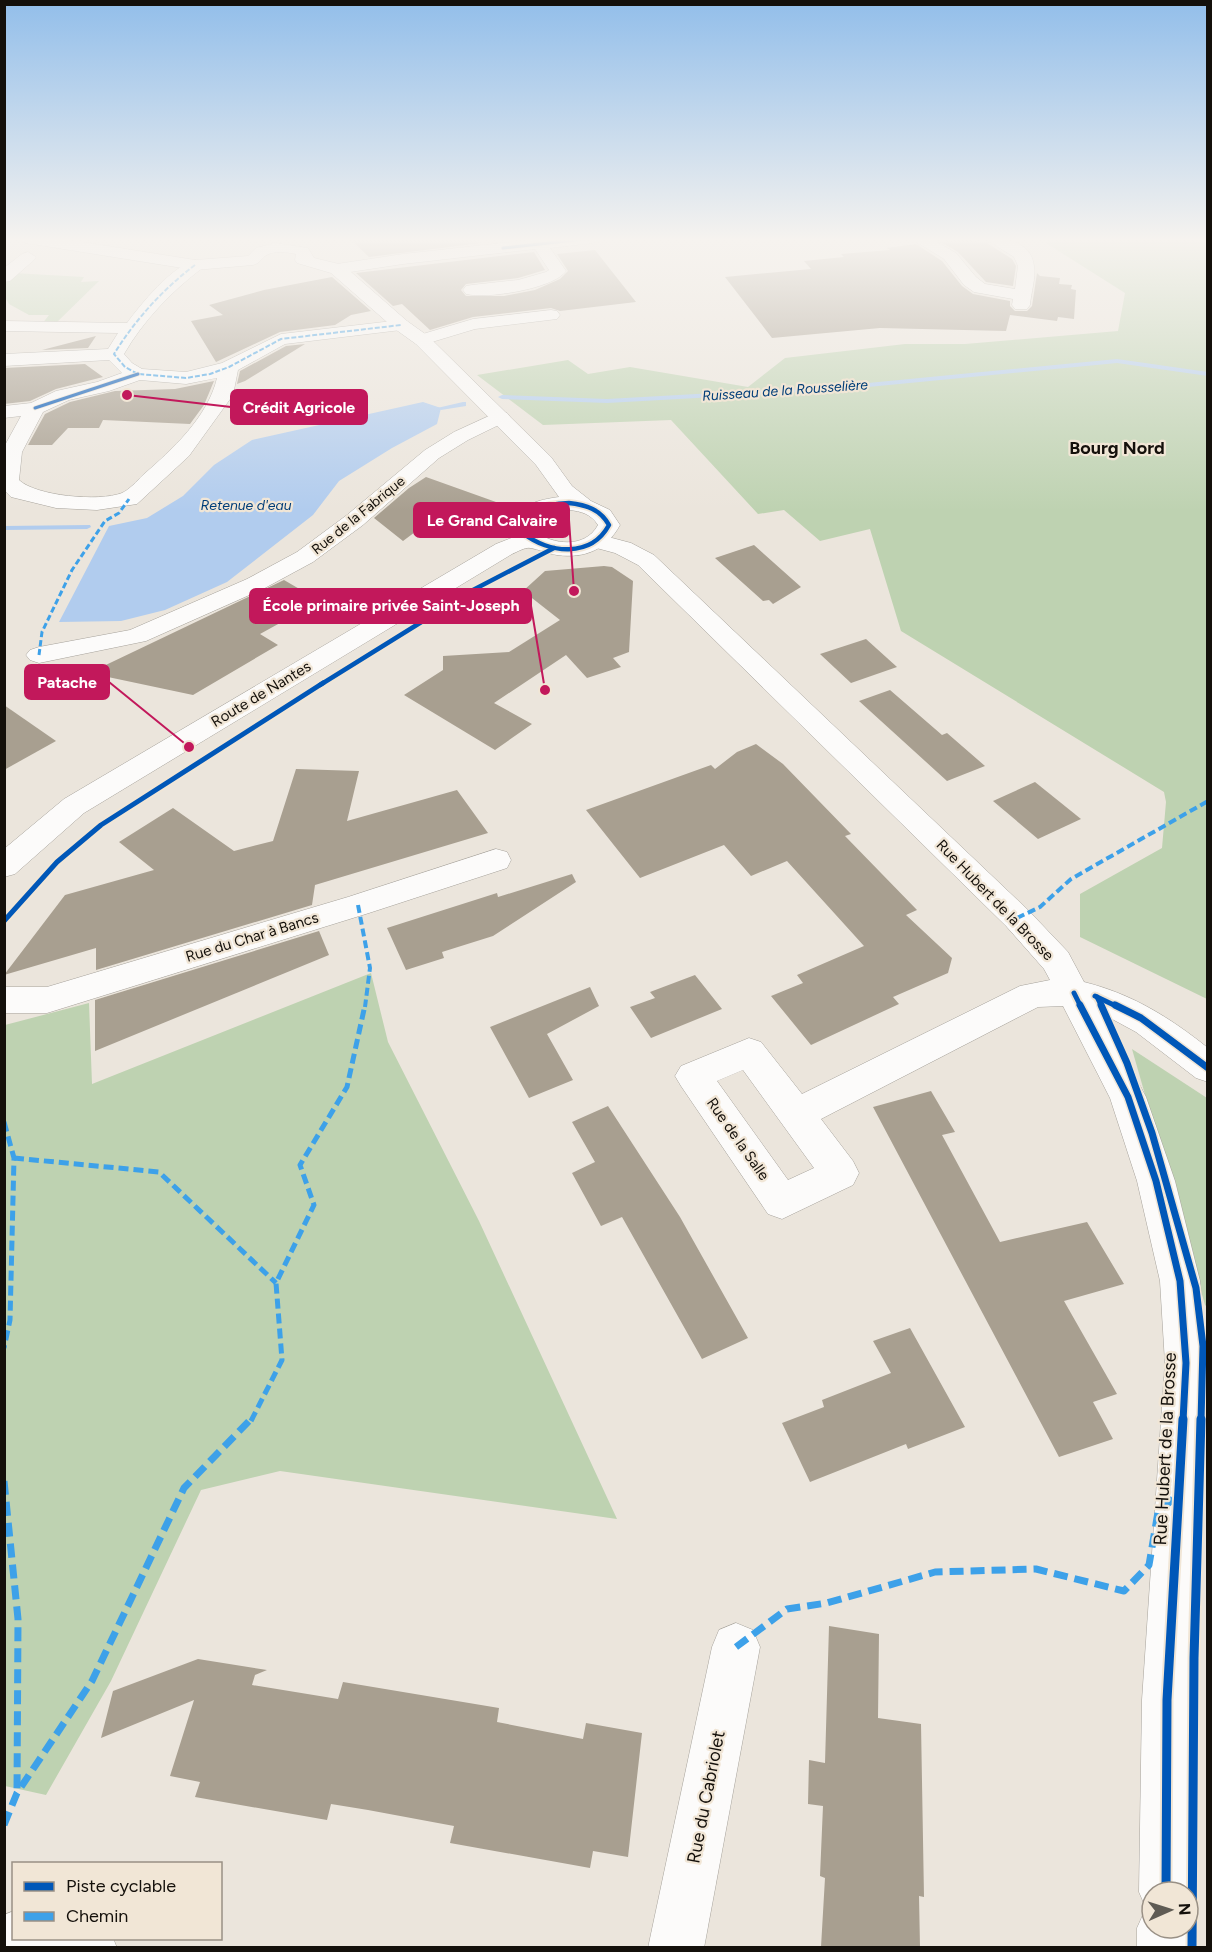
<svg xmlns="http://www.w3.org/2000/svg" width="1212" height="1952" viewBox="0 0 1212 1952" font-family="Figtree,sans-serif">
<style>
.green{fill:#bed2b1}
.water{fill:#b1ccee}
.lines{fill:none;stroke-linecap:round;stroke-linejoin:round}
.stream{fill:#b1ccee;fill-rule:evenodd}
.building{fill:#a89f90}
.minor-casing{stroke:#a6a29b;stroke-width:1}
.major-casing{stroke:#a6a29b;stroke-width:1}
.minor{fill:#fcfbfa;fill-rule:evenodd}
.major{fill:#fcfbfa;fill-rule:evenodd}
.quiet-far4{stroke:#3da1e9;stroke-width:2;stroke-dasharray:5 2;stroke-linecap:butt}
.quiet-far3{stroke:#3da1e9;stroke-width:3;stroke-dasharray:6 3;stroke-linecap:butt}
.quiet-far2{stroke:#3da1e9;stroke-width:4;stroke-dasharray:8 4;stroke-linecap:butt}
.quiet-far1{stroke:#3da1e9;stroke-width:5;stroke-dasharray:10 5;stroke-linecap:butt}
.quiet{stroke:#3da1e9;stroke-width:7;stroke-dasharray:14 7;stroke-linecap:butt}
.cycleway-far4-casing{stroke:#f1e6d6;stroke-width:5}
.cycleway-far3-casing{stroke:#f1e6d6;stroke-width:8}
.cycleway-far2-casing{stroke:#f1e6d6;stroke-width:9}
.cycleway-far1-casing{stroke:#f1e6d6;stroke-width:10}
.cycleway-casing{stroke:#f1e6d6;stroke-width:13}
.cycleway-far4{stroke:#0057b8;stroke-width:3}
.cycleway-far3{stroke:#0057b8;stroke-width:4.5}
.cycleway-far2{stroke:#0057b8;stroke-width:5}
.cycleway-far1{stroke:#0057b8;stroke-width:7}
.cycleway{stroke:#0057b8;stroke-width:9}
.labels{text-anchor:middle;stroke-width:4.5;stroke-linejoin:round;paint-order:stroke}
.far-water-label{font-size:14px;font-style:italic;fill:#003d78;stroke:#f1e6d6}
.far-street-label{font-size:14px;fill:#14100b;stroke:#f1e6d6}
.street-label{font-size:15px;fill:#14100b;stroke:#f1e6d6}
.far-district-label{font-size:18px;font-weight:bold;fill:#14100b;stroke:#f1e6d6}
.near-street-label{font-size:18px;fill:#14100b;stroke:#f1e6d6}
.leader{fill:none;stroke:#c2185b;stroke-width:2}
.callout-dot{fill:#c2185b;stroke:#f1e6d6;stroke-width:2}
.callout{fill:#c2185b;stroke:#c2185b;stroke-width:2}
.callout-label{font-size:16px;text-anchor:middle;font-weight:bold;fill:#fff}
</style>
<rect width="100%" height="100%" fill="#ebe5dc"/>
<g class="green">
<polygon points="1038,238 1207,238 1207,999 1080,937 1080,894 1162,848 1166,802 1164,792 901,631 870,529 820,541 784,510 758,514 671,420 543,425 477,375 568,360 588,374 630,367 748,387 785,358 905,344 965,344 1118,331 1125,293"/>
<polygon points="13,273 84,277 81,282 99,281 55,324 42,324 49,315 29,315 9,304 5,297 4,285"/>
<polygon points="371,973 388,1042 479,1221 617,1519 280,1471 201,1490 111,1681 46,1795 5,1786 5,1025 89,1003 92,1084"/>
<polygon points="1132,1049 1207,1098 1207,1307 1205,1305"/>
</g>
<polygon class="water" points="423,402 441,408 437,424 392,448 339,481 313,515 227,582 165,610 121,621 59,622 109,526 147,518 183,496 214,465 252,440"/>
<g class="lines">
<g class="stream">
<polygon points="1117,359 1208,372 1208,376 1117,363 837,390 607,403 502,399 498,397 502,395 607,399 837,386"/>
<polygon points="463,402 466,402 466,406 441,410 437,408"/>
<polygon points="90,525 91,527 87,529 4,530 4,526"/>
</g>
</g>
<g class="building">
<polygon points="349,238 469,238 481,243 369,257"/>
<polygon points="965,239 987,243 1012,259 1016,266 1013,286 986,282 958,252 941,242"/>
<polygon points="916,244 942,261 962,286 973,294 1010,301 1010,306 1015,311 1027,311 1032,306 1037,273 1040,276 1060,278 1059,284 1072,285 1071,289 1076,290 1074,319 1058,317 1057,321 1010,315 1006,331 880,328 772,338 725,277 811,269 804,261 844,257 841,254 890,250 887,248"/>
<polygon points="595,250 636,302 560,311 551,308 473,317 430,330 402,304 393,306 356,273 534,252 545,270 518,278 466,284 461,290 466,296 504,296 535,290 560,279 568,271 557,254"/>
<polygon points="332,277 371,311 351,315 335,325 280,332 216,362 191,321 223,315 209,305 264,290"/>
<polygon points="96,336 88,348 42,350"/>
<polygon points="305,344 245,381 237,384 240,371 286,346"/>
<polygon points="85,364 103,377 56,389 30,401 4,404 4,368"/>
<polygon points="214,381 204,405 190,424 103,420 99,428 68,428 52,445 28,445 45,414 70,402 115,391 175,389"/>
<polygon points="426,477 496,502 419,529 403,541 374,518 409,488"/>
<polygon points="754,545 801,587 773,604 769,600 763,601 715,558"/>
<polygon points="604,566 612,567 633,581 629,652 613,658 621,667 587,678 566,655 494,703 532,724 495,750 404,695 443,670 443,656 509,652 560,620 523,591 545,571"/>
<polygon points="284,580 320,601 260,634 278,645 193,695 89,673"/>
<polygon points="866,639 897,667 851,683 820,654"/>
<polygon points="890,690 942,735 947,733 985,766 947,781 859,701"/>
<polygon points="4,705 56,741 4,770"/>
<polygon points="756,744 783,764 851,834 845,836 917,910 906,915 952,958 948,973 893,997 899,1004 811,1045 771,996 803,983 797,975 864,946 787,861 751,876 724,845 640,878 586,810 711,765 715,769 737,752"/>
<polygon points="296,769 359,771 347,821 457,790 488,833 315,885 312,905 96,970 96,948 4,975 65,895 154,870 119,842 173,808 234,851 273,841"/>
<polygon points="1035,782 1081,819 1038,839 993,801"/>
<polygon points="572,874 576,882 493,936 442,952 444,958 406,970 387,928 497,893 498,897"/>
<polygon points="319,931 329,955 95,1051 95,1000"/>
<polygon points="695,975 722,1009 651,1038 630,1007 655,998 650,992"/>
<polygon points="590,987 599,1006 547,1034 573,1080 529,1098 490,1027"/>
<polygon points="931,1091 955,1132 942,1135 1000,1242 1087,1222 1124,1284 1064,1301 1117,1394 1093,1402 1113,1439 1059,1457 873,1107"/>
<polygon points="608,1106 680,1217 748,1338 702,1359 622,1217 601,1226 572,1173 595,1162 572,1122"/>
<polygon points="910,1328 965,1427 908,1449 906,1444 810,1482 782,1423 824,1407 822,1400 891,1373 873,1341"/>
<polygon points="829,1626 879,1634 878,1718 921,1724 924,1897 919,1896 920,1947 821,1947 825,1878 820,1876 823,1806 808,1804 809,1760 825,1763"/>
<polygon points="198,1659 267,1670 255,1675 252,1685 338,1699 343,1682 499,1708 497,1722 583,1739 586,1723 642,1733 628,1857 593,1851 590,1868 450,1843 454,1826 368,1810 331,1804 327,1820 195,1797 200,1782 170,1776 194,1700 101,1738 113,1691"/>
</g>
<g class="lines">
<defs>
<g id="minor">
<path d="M548 238H601L593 243 550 248 566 271C553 289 487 299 466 294L463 290 466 286 472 285 518 280 546 272 549 270 535 249 403 264 337 274 329 269 337 264 403 254Z"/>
<path d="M910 238H930L956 253 976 277 985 284 1015 289 1018 266 1014 257 984 238C1003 238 1031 240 1034 266 1036 278 1031 293 1030 305L1027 309H1015L1012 305 1013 299 974 292 964 285 944 259Z"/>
<polygon points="28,252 36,257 34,260 10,281 4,282 4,268 22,254"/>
<path d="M195 260 203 265 201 269C171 292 143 321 124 354L132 363 142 369 186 372 222 363 281 334 401 320 407 321 410 325 407 329 401 330 285 344 238 370 233 395 189 456 137 504 97 510 56 508 11 497 4 490V447L21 416 4 418V406L31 403 56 391 97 382 122 373 109 360 4 366V354L108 349 118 333 4 331V321L127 323C141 304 172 266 195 260ZM217 378C208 417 172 450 143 475 137 481 129 490 122 493 99 502 36 496 19 480L22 452 43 412 69 400 109 391 140 380 186 384Z"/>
<polygon points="551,310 557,311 560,315 557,319 475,329 422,345 416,344 413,340 416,336 473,319"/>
<polygon points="500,411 507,413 510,417 507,421 468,440 439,458 363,525 313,562 263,589 146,641 39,663 30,660 26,655 30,650 39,647 130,630 247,579 297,552 347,515 425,450 454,432"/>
<path d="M597 534 631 543 654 555 1028 910 1068 952 1084 982C1132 994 1169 1017 1208 1048V1082L1196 1078 1136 1032 1101 1013 1146 1097 1175 1181 1200 1281 1207 1363 1192 1700 1193 1892 1188 1904V1892H1152V1928H1188V1917L1193 1928V1948H1137V1928L1146 1908 1139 1892 1142 1700 1165 1363 1160 1281 1137 1181 1110 1098 1063 1006 1038 1007 821 1119 853 1161 859 1173 853 1185 782 1219 768 1214 681 1086 675 1076 681 1066 749 1038 761 1042 802 1094 1020 986 1050 980 1044 969 1006 926 638 565 615 553 589 546 586 541 589 536ZM743 1070 814 1168 788 1180 717 1081Z"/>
<polygon points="496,849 507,852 511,860 507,868 369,913 47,1013 4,1013 4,987 47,987 348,897"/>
<polygon points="736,1623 753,1630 760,1647 704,1948 648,1948 712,1647 719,1630"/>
<polygon points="14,1911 14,1938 113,1938 117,1948 4,1948 4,1915"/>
</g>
<path id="major" d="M18 238H57L195 260 248 256 256 248 275 243 308 248 314 258 343 265 407 321 428 336 551 457 572 486 591 501 610 510 620 525C607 549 585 559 557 555 548 554 539 549 530 548 525 547 517 552 512 554L84 813 15 874 4 877V849L64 799 496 544 514 537 512 524C520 504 538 500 559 497L536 465 416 344 395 329 331 273 297 263 295 260 296 254C286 252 274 250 265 256 260 260 260 263 253 265L195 270 26 243ZM569 510C581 511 591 514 598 525 585 549 553 545 534 531 534 511 554 511 569 510Z"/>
</defs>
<use href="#minor" class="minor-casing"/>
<use href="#major" class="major-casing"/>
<use href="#minor" class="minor"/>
<use href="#major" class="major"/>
<path class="quiet-far4" d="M195 265C163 289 135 320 114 354L125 367 138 374 186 378 210 374 229 367 281 339 401 325"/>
<polyline class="quiet-far3" points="39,655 42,632 72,570 105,521 119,513 129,499"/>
<g class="quiet-far2">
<polyline points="358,905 370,968 365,1007"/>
<polyline points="1017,918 1040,907 1071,879 1208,801"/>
</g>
<g class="quiet-far1">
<polyline points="4,1122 14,1158 10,1320 4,1348"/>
<polyline points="14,1158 159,1172 276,1283"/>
<polyline points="251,1421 282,1360 276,1283 314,1205 300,1165 347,1087 365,1005"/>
</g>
<g class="quiet">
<polyline points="4,1481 18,1619 17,1793"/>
<polyline points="736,1647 787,1609 827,1603 935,1572 1036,1569 1124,1591 1149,1565 1158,1512 1179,1494"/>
<polyline points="4,1825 17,1793 92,1681 184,1488 251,1419"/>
</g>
<defs>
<g id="cycleway-far4">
<polyline points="503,248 593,238"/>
<polyline points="35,408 138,374"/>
</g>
<g id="cycleway-far3">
<path d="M569 503C586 505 600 509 609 525 591 558 549 554 523 533 522 507 548 504 569 503Z"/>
<polyline points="320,685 473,590 554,548"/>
</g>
<g id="cycleway-far2">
<polyline points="4,921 57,862 101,825 323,683"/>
<polyline points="1074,993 1081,1007"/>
<polyline points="1095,996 1118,1007"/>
<polyline points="1097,997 1102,1007"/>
</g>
<g id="cycleway-far1">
<polyline points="1080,1005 1128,1097 1156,1181 1180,1281 1186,1363 1183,1421"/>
<polyline points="1101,1005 1127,1063 1152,1133 1196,1288 1203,1346 1201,1421"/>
<polyline points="1115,1005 1141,1018 1208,1068"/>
</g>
<g id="cycleway">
<polyline points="1166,1892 1167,1700 1183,1419"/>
<polyline points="1192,1948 1194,1658 1201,1419"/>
</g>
</defs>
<use href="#cycleway-far4" class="cycleway-far4-casing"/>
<use href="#cycleway-far3" class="cycleway-far3-casing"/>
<use href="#cycleway-far2" class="cycleway-far2-casing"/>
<use href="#cycleway-far1" class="cycleway-far1-casing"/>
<use href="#cycleway" class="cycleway-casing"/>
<use href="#cycleway-far4" class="cycleway-far4"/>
<use href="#cycleway-far3" class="cycleway-far3"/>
<use href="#cycleway-far2" class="cycleway-far2"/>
<use href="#cycleway-far1" class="cycleway-far1"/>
<use href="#cycleway" class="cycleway"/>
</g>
<linearGradient id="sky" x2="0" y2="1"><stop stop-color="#92beea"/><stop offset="0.47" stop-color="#f6f3ef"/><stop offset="1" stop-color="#f6f3ef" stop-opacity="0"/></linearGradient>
<rect width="1212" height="511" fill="url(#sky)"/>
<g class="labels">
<g class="far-water-label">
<text transform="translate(785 390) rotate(-4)" y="5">Ruisseau de la Rousselière</text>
<text x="246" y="510">Retenue d'eau</text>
</g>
<g class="far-street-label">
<text transform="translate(358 515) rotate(-39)" y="5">Rue de la Fabrique</text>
</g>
<g class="street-label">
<text transform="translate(261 694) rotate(-31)" y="5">Route de Nantes</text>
<text transform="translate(995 900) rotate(46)" y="5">Rue Hubert de la Brosse</text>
<text transform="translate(252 937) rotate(-17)" y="5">Rue du Char à Bancs</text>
<text transform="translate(738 1139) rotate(55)" y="5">Rue de la Salle</text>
</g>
<g class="far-district-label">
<text x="1117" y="454">Bourg Nord</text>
</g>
<g class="near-street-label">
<text transform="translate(1165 1449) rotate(-87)" y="6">Rue Hubert de la Brosse</text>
<text transform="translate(706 1797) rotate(-79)" y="6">Rue du Cabriolet</text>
</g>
</g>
<path class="leader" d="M127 395L231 407M574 591L569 520M545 690L531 606M189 747L109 682"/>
<g class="callout-dot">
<circle cx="127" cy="395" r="6"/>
<circle cx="574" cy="591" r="6"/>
<circle cx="545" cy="690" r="6"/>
<circle cx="189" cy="747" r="6"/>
</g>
<g class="callout">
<rect x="231" y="390" width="136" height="34" rx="6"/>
<rect x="414" y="503" width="155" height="34" rx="6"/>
<rect x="250" y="589" width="281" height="34" rx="6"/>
<rect x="25" y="665" width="84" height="34" rx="6"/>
</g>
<g class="callout-label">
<text x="299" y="413">Crédit Agricole</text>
<text x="492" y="526">Le Grand Calvaire</text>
<text x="391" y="611">École primaire privée Saint-Joseph</text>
<text x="67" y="688">Patache</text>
</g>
<rect width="1212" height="1952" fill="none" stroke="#14100b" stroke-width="12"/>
<rect x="12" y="1862" width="210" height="78" fill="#f1e6d6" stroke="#999085" stroke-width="1.5"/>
<rect x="24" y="1882" width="30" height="9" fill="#0057b8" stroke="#999085" stroke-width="1.5"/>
<text x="66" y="1892" font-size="18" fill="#14100b">Piste cyclable</text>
<rect x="24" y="1912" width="30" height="9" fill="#3da1e9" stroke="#999085" stroke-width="1.5"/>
<text x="66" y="1922" font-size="18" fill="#14100b">Chemin</text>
<g transform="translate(1170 1910) rotate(87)"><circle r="28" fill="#f1e6d6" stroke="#999085" stroke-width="1.5"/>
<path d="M0-4.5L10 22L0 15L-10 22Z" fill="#5f5b54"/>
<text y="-9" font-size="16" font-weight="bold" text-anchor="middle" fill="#14100b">N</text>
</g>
</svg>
